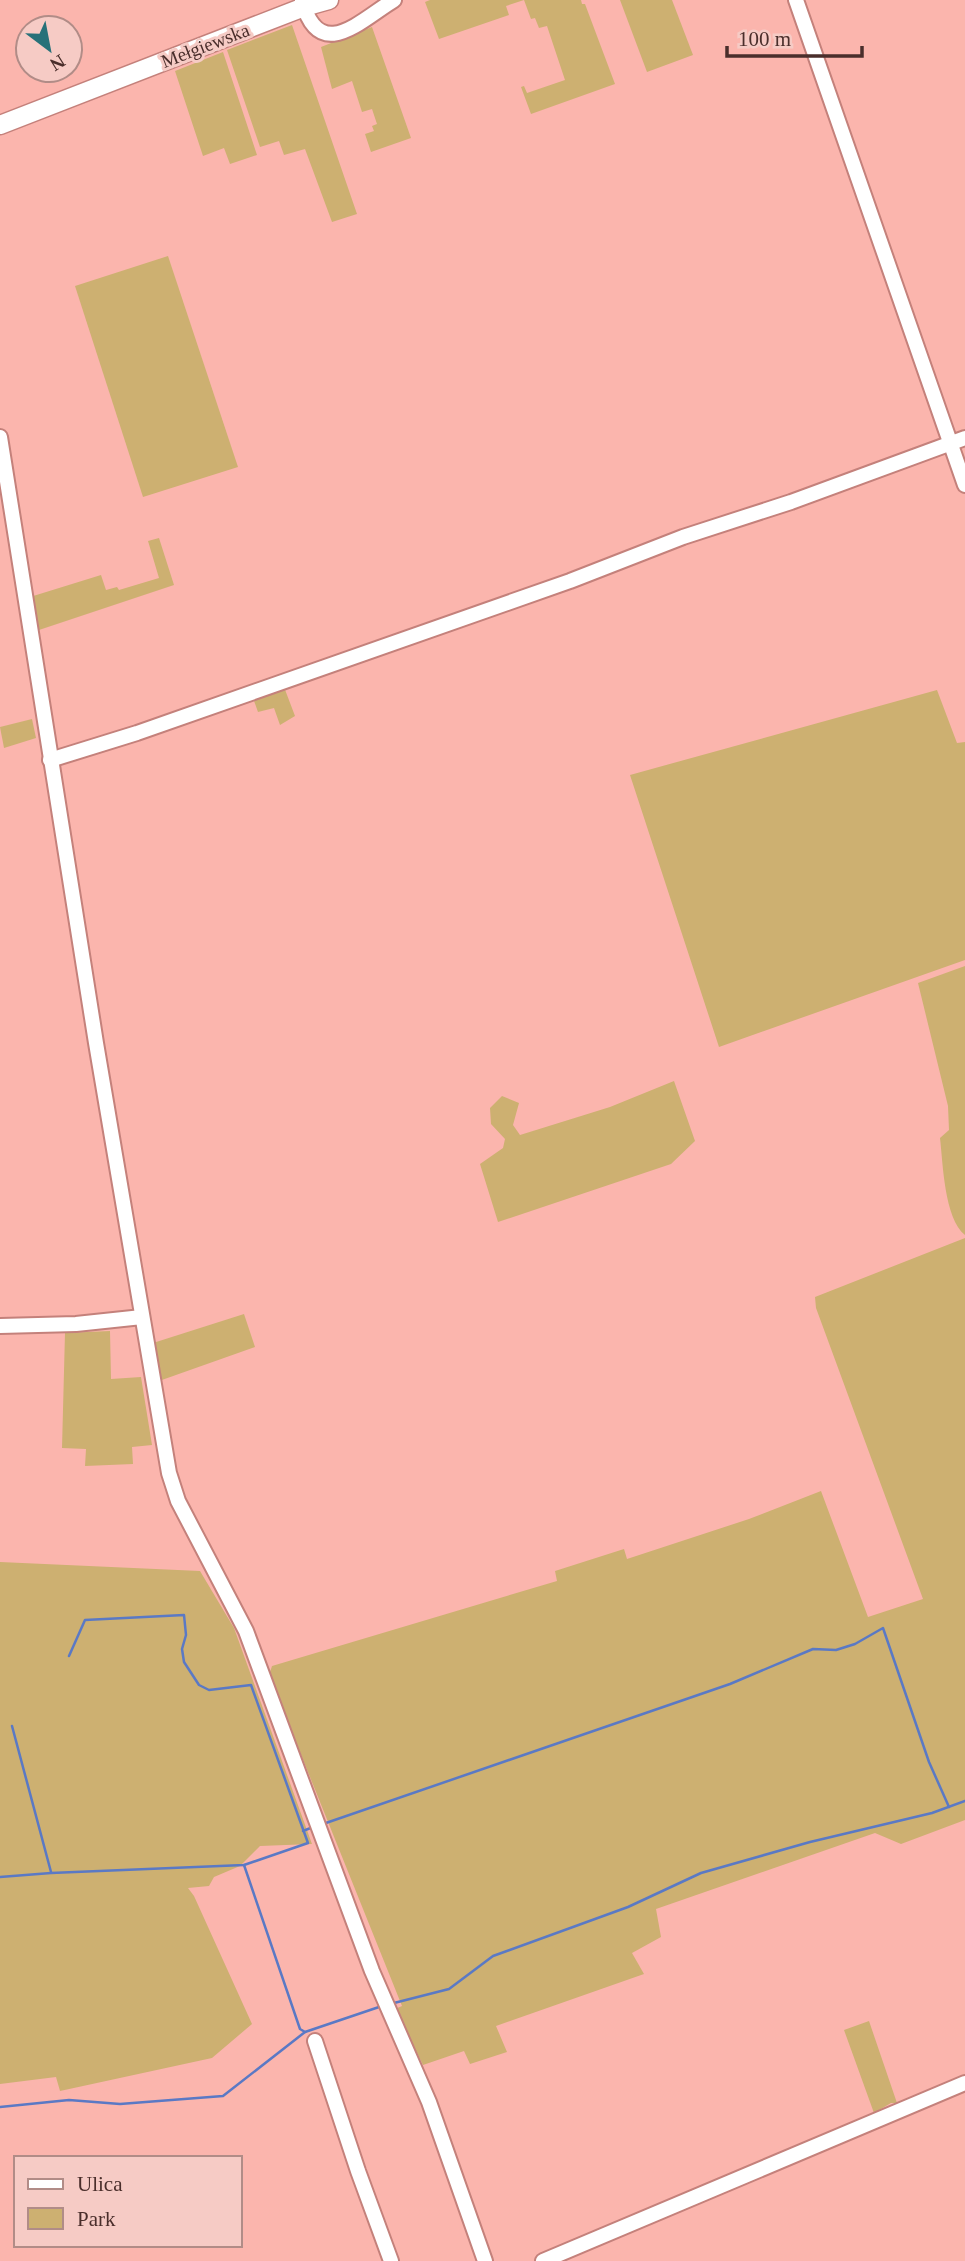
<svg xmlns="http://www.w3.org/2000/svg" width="965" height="2261" viewBox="0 0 965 2261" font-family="Georgia,serif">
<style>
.green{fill:#cdb071}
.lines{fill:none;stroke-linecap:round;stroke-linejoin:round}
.stream{stroke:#5a79c5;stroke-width:2.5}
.minor-casing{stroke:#c4817b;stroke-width:18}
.major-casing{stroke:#c4817b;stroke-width:21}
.minor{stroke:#fff;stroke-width:14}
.major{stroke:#fff;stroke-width:18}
.labels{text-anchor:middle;stroke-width:6;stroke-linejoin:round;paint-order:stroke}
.street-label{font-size:19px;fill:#4a2e2b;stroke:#f6cbc5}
</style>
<rect width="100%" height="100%" fill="#fbb5ad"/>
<g class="green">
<polygon points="430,0 581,0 582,4 585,4 615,84 531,114 521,87 524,86 527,93 565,80 547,26 539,28 535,18 531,19 524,0 506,6 509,15 439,39 425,2"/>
<polygon points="620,0 672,0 693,55 647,72"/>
<polygon points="292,25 357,214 332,222 305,149 284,155 279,141 260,147 227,50"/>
<polygon points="372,27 411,138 371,152 365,134 374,131 372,126 377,124 372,109 362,112 352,81 332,89 321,47"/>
<polygon points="223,52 257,155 230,164 224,148 203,156 175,71"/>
<polygon points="168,256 238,467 143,497 75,286"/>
<polygon points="159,538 174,585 36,631 30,597 101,575 106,590 117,587 119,590 159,578 148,541"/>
<polygon points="284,687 295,716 280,725 274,708 258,712 253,698"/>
<polygon points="937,690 957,743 965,742 965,960 719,1047 630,775"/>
<polygon points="32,719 36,738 4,748 0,727"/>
<path d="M965 966V1235C944 1218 943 1163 940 1138L949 1130 948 1106 918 983Z"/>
<polygon points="674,1081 695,1141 671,1164 498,1222 480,1164 503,1148 505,1139 491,1124 490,1108 502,1096 519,1103 513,1125 520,1135 610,1107"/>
<polygon points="965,1238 965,1820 901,1844 875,1833 656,1909 661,1937 632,1953 644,1974 496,2026 507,2052 470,2064 464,2051 423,2065 395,2009 402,2006 269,1675 272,1666 557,1581 555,1571 624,1549 627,1559 749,1519 821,1491 868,1617 923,1599 816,1308 815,1297"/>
<polygon points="244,1314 255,1347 159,1381 153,1343"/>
<polygon points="110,1331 111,1379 141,1377 152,1445 132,1447 133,1464 85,1466 86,1449 62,1448 65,1333"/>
<polygon points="0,1562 200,1571 234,1628 312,1844 260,1846 240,1866 214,1877 209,1886 188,1888 194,1896 252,2024 212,2058 60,2091 56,2077 0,2084"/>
<polygon points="869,2021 897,2103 891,2103 874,2113 844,2030"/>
</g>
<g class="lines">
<g class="stream">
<polyline points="12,1726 51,1872"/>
<polyline points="323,1824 730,1684 813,1649 836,1650 855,1644 883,1628 929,1762 949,1807"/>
<polyline points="303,1831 313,1827"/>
<polyline points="0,1877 51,1873 244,1865 308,1843 251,1685 209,1690 199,1685 184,1662 182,1649 186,1635 184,1615 85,1620 69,1656"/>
<polyline points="394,2003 449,1989 493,1956 628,1907 701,1873 810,1842 932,1813 965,1801"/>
<polyline points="305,2032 379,2007"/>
<polyline points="0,2107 69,2100 120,2104 223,2096 305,2032 300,2029 244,1865"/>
</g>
<defs>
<g id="minor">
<path d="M302 0C319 65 361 20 394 0"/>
<polyline points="796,0 965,485"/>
<polyline points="0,437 96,1043 169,1473 178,1501 246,1631 372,1971 429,2102 485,2261"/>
<polyline points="50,760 137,733 570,581 683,537 791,502 965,438"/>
<polyline points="0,1326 76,1324 142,1317"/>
<polyline points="315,2041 358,2171 391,2261"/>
<polyline points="543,2261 965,2083"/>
</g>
<polyline id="major" points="0,125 304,7 329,0"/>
</defs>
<use href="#minor" class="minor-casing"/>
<use href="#major" class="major-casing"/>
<use href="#minor" class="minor"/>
<use href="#major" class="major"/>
</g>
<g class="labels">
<g class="street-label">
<text transform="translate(205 45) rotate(-21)" y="7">Mełgiewska</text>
</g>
</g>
<rect x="14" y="2156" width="228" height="91" fill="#f6cbc5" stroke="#b18c87" stroke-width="2"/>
<rect x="28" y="2179" width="35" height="10" fill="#ffffff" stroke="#b18c87" stroke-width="2"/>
<text x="77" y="2191" font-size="21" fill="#4a2e2b">Ulica</text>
<rect x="28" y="2208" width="35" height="21" fill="#cdb071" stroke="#b18c87" stroke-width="2"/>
<text x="77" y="2226" font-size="21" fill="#4a2e2b">Park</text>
<g transform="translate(49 49) rotate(148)"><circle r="33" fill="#f6cbc5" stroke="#b18c87" stroke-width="2"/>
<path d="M0-5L12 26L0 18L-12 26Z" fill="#277179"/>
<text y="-10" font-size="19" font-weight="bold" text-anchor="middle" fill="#4a2e2b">N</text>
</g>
<path d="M727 46v10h135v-10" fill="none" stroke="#4a2e2b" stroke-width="3.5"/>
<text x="738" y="46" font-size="21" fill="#4a2e2b" stroke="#f6cbc5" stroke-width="5" paint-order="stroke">100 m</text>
</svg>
